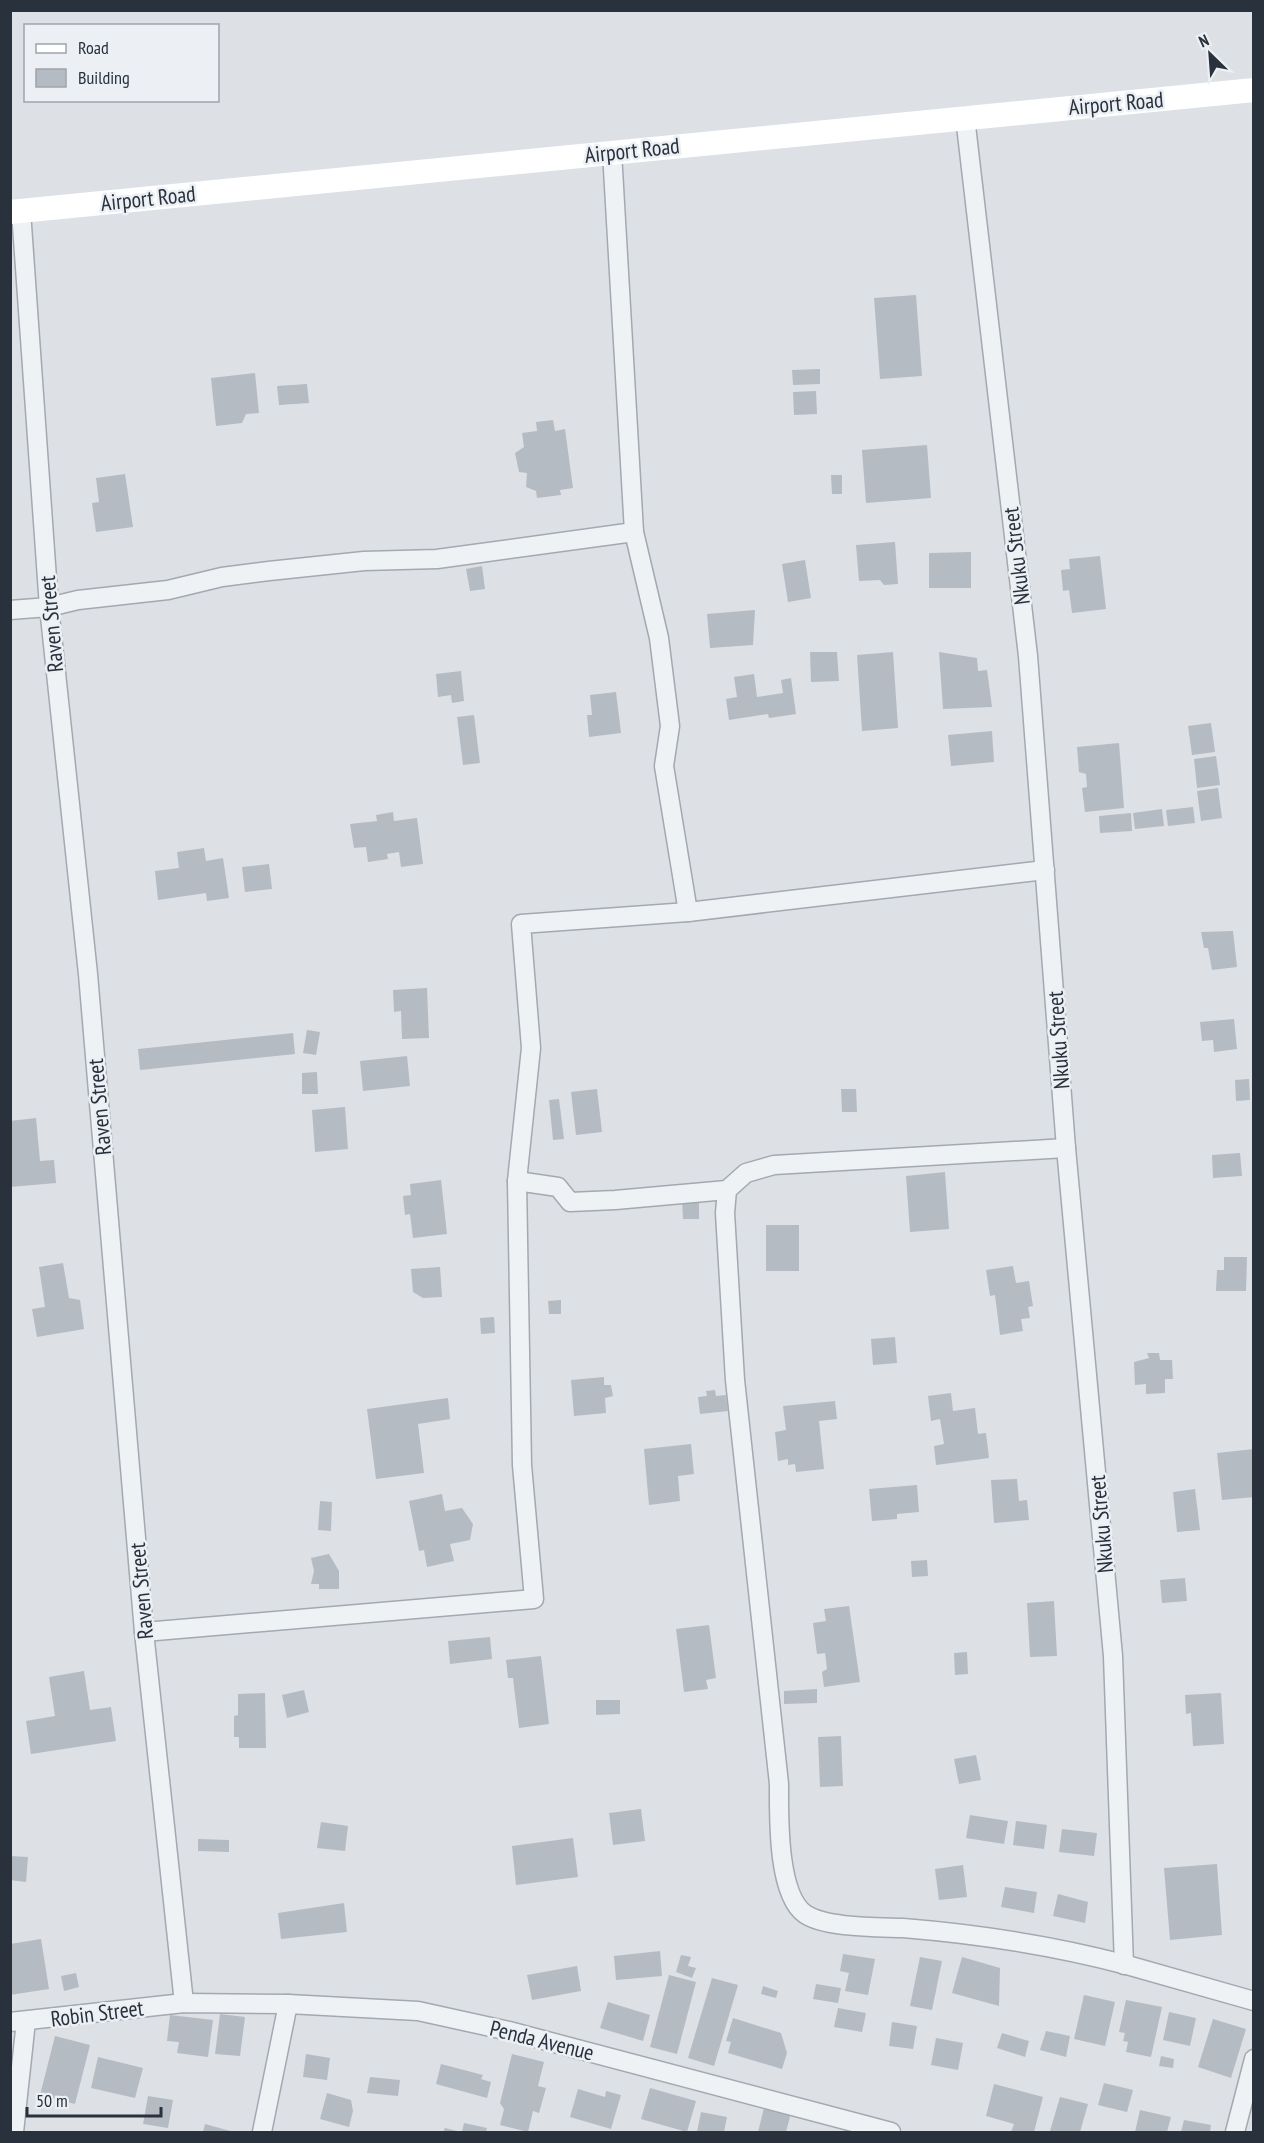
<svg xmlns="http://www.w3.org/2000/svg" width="1264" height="2143" viewBox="0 0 1264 2143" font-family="'PT Sans Narrow',sans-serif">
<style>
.building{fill:#b5bbc2}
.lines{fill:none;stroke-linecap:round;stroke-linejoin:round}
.street-casing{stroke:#a3a9b0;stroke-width:21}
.street{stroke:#eff2f5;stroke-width:18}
.secondary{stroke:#fff;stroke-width:24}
.labels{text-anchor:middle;stroke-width:5;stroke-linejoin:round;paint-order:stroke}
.street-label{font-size:22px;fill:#28313c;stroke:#ecf0f4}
</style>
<rect width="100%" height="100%" fill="#dde1e6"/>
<g class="building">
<polygon points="916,295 922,376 880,379 874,298"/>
<polygon points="820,369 820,384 793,385 792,370"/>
<polygon points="255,373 259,413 246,414 242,423 216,426 211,378"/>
<polygon points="307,384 309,403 279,405 277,386"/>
<polygon points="816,391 817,414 794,415 793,392"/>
<polygon points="553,420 555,431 565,429 573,488 560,490 561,495 537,498 536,491 526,487 527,473 519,472 515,453 524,447 522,433 537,431 536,422"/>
<polygon points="927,445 931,498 866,503 862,450"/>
<polygon points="125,474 133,527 96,532 92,503 99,502 96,478"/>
<polygon points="831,475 842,475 842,494 832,494"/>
<polygon points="895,542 898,584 884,585 880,580 859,581 856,545"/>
<polygon points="971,552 971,588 929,588 929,553"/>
<polygon points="1100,556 1106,609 1072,613 1069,590 1063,591 1061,570 1070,569 1069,559"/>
<polygon points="805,560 811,598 788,602 782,564"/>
<polygon points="482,566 485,589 470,591 466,569"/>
<polygon points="755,610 753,645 710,648 707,614"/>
<polygon points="810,652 837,652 839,681 811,682"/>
<polygon points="893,652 898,728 862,731 857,655"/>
<polygon points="939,652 977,658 978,671 987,670 992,707 943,709"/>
<polygon points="461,671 464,701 452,703 451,695 438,697 436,674"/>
<polygon points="754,674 757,697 783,693 781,680 791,678 796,714 769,718 768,714 729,720 726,699 737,697 734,677"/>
<polygon points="616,692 621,733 589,737 587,715 592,715 590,695"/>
<polygon points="474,715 480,763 463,765 457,717"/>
<polygon points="1211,723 1215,752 1192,755 1188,726"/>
<polygon points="992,731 994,762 951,766 948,735"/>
<polygon points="1119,743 1124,808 1085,812 1082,788 1087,787 1086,774 1079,772 1077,747"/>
<polygon points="1216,756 1220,785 1197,788 1194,759"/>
<polygon points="1218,788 1222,818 1201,821 1197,791"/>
<polygon points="1193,807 1195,823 1168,826 1166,810"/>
<polygon points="1162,809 1164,826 1135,829 1133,813"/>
<polygon points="393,812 394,821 417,818 423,864 401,867 399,852 387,854 388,859 368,862 366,847 354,848 350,824 377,821 376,815"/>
<polygon points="1131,813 1132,831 1100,833 1099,816"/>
<polygon points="204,848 206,861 223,858 229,898 207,901 206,893 158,900 155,871 179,868 177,852"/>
<polygon points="269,864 272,889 245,892 242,867"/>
<polygon points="1233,931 1237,967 1212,970 1208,948 1204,948 1201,932"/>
<polygon points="427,988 429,1038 402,1039 401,1011 394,1012 393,990"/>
<polygon points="1234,1019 1237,1049 1214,1052 1213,1040 1202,1041 1200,1022"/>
<polygon points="307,1030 320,1032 316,1055 303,1053"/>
<polygon points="293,1033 295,1054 140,1070 138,1049"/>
<polygon points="407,1056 410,1086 363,1091 360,1061"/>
<polygon points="317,1072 318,1094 302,1094 302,1073"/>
<polygon points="1249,1079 1250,1100 1236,1101 1235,1080"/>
<polygon points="597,1089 602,1132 576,1135 571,1092"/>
<polygon points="841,1089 856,1089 857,1112 842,1112"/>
<polygon points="559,1099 564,1139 553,1140 549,1100"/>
<polygon points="345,1107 348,1149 315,1152 312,1110"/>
<polygon points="36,1118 40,1161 54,1160 56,1183 10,1187 10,1121"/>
<polygon points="1240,1153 1242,1176 1213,1178 1212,1155"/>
<polygon points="945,1172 949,1229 910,1232 906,1176"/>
<polygon points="441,1180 447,1234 413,1238 410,1214 405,1215 403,1196 411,1195 410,1184"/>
<polygon points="699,1199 699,1219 683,1219 682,1200"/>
<rect x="766" y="1225" width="33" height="46"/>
<polygon points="1224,1257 1247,1257 1246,1291 1216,1291 1217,1270 1224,1270"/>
<polygon points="63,1263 69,1298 80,1300 84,1329 37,1337 32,1309 45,1307 39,1267"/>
<polygon points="1013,1266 1016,1283 1029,1281 1033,1306 1028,1307 1030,1318 1021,1319 1023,1331 1000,1335 995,1295 990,1296 986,1270"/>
<polygon points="440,1267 442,1297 423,1298 413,1292 411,1269"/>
<polygon points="561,1300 561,1314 549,1314 548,1301"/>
<polygon points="494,1317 495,1333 481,1334 480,1318"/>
<polygon points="895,1337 897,1363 873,1365 871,1339"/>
<polygon points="1147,1353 1159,1353 1160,1360 1172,1360 1173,1379 1165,1379 1165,1393 1146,1394 1146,1384 1135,1385 1134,1362 1149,1358"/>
<polygon points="604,1377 604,1385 611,1385 613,1396 605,1398 606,1413 574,1416 571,1380"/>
<polygon points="715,1390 716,1396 726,1395 728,1411 700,1414 698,1397 707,1396 706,1391"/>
<polygon points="951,1393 953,1411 975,1408 978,1434 986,1433 989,1458 936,1465 934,1446 944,1444 940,1419 931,1421 928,1396"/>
<polygon points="448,1398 450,1419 418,1424 424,1473 376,1479 367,1409"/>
<polygon points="835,1401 837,1419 819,1421 824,1469 796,1472 795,1464 788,1465 788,1459 778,1461 775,1432 786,1430 783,1406"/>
<polygon points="691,1444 694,1474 678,1476 680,1501 649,1505 644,1449"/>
<polygon points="1254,1449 1254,1497 1222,1500 1217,1453"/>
<polygon points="1017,1479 1019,1501 1027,1500 1029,1520 994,1523 991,1480"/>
<polygon points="917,1485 919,1512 897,1514 897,1519 872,1521 869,1489"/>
<polygon points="1195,1489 1200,1530 1177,1532 1173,1492"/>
<polygon points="442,1494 445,1511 462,1508 473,1524 470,1540 450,1544 454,1561 427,1567 424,1550 419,1551 409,1501"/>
<polygon points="320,1501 332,1502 331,1531 318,1530"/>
<polygon points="329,1554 339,1571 339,1589 319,1589 319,1584 311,1584 314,1571 311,1558"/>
<polygon points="927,1560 928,1576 912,1577 911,1561"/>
<polygon points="1185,1578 1187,1601 1162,1603 1160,1580"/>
<polygon points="1054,1601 1057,1656 1030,1657 1027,1603"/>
<polygon points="849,1606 860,1682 824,1687 822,1672 827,1669 825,1653 817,1654 813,1623 826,1621 824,1609"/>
<polygon points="709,1625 716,1678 706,1680 708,1689 684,1692 676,1629"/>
<polygon points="490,1637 492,1659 450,1664 448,1641"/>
<polygon points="967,1652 968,1674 955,1675 954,1653"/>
<polygon points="541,1656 549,1724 519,1728 513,1678 508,1678 506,1660"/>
<polygon points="84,1671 90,1710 111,1707 116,1741 31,1754 26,1721 55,1716 49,1677"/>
<polygon points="817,1689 817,1703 784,1704 784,1691"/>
<polygon points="304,1690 309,1712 287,1718 282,1695"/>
<polygon points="265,1693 266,1748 239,1748 239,1737 234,1737 234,1716 238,1715 238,1694"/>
<polygon points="1221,1693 1224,1744 1193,1746 1191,1713 1186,1714 1185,1695"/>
<polygon points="596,1700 620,1700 620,1714 596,1715"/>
<polygon points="841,1736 843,1786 820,1787 818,1737"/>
<polygon points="976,1755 981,1780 959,1784 954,1759"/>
<polygon points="641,1809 645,1841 613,1845 609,1813"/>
<polygon points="970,1815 1008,1821 1004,1844 966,1838"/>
<polygon points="1016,1821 1047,1825 1044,1849 1013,1845"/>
<polygon points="321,1822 348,1826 345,1851 317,1848"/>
<polygon points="1062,1829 1097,1833 1094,1856 1059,1852"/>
<polygon points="573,1838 578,1877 516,1885 512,1846"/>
<polygon points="198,1839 229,1840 229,1852 198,1851"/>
<polygon points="10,1856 28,1857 26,1882 10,1880"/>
<polygon points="1217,1864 1222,1935 1170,1940 1164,1868"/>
<polygon points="963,1865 967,1897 939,1900 935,1869"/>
<polygon points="1005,1887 1037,1892 1034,1913 1001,1907"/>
<polygon points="1058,1894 1088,1902 1085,1923 1053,1916"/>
<polygon points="344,1903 347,1932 281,1939 278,1913"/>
<polygon points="41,1939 49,1989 10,1995 10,1944"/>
<polygon points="660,1951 662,1976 616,1980 614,1956"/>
<polygon points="843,1954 875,1959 868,1995 845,1991 849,1973 840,1971"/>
<polygon points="681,1955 691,1957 688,1966 696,1968 692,1978 676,1972"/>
<polygon points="920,1957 942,1961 932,2010 910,2006"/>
<polygon points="962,1957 1000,1968 999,2006 952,1993"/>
<polygon points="577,1966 581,1991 532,2000 527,1975"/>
<polygon points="76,1973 79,1987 64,1991 61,1976"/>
<polygon points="669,1975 696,1982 677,2054 650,2047"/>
<polygon points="712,1978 738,1985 714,2066 688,2058"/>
<polygon points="816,1984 841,1988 838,2003 813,1999"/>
<polygon points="763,1986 778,1991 776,1998 761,1994"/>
<polygon points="1084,1995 1115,2002 1105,2046 1074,2039"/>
<polygon points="1126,2000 1162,2007 1151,2057 1126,2052 1128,2042 1123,2041 1125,2033 1119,2032"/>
<polygon points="608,2002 650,2015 643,2041 600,2028"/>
<polygon points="838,2008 866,2013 862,2032 834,2027"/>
<polygon points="1169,2012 1196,2018 1190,2046 1163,2040"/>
<polygon points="220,2014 245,2017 240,2056 215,2054"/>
<polygon points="170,2015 213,2020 208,2057 177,2053 179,2042 167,2041"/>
<polygon points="733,2018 781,2033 787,2053 782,2069 728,2053 731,2042 726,2041"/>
<polygon points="1213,2019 1246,2029 1231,2078 1198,2067"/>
<polygon points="892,2022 917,2026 913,2049 889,2046"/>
<polygon points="1046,2031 1070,2036 1066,2057 1040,2050"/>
<polygon points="1002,2033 1029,2041 1025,2057 997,2048"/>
<polygon points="55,2036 90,2045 75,2104 40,2095"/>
<polygon points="936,2038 963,2043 958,2070 931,2065"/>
<polygon points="306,2054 330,2058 327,2080 303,2077"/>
<polygon points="512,2054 544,2062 538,2086 546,2088 539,2113 533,2111 528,2132 500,2125 504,2109 500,2103"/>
<polygon points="1161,2056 1174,2059 1173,2068 1159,2066"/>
<polygon points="98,2057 143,2068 135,2098 91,2088"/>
<polygon points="441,2064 483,2075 481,2079 491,2082 487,2098 436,2084"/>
<polygon points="370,2077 400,2080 398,2096 367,2093"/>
<polygon points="1104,2083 1133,2090 1127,2112 1098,2105"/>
<polygon points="994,2084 1043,2097 1034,2132 1011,2132 1014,2124 986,2116"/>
<polygon points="650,2088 696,2101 687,2132 641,2119"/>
<polygon points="578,2089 605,2097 606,2091 621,2095 611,2129 570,2117"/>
<polygon points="327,2093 351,2100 353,2111 349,2127 320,2119"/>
<polygon points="148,2096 173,2100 168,2128 143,2124"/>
<polygon points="1060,2097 1088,2104 1080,2132 1050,2131"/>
<polygon points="765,2104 787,2110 790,2117 786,2132 758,2132"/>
<polygon points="1140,2110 1171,2117 1167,2132 1135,2132"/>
<polygon points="701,2112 727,2117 724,2132 697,2132"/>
<polygon points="1184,2120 1211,2125 1210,2132 1181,2132"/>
<polygon points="464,2123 487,2128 486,2132 462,2132"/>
<polygon points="205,2124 234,2132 203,2132"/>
<polygon points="445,2128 461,2132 443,2132"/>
</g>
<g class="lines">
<defs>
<g id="street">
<polyline points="965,117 1028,656 1066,1148 1113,1656 1124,1965"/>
<polyline points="612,152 634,532 659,638 670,726 664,766 688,912"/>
<polyline points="21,211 49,607 88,974 144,1632 184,2003"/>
<polyline points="10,610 49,607 78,600 168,590 222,577 269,571 364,561 437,559 634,532"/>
<path d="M1066 1148 774 1165 746 1173 727 1190 725 1213 735 1380 779 1784C779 1816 777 1894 805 1914 826 1928 877 1927 903 1928 977 1934 1055 1946 1127 1965 1169 1977 1211 1989 1254 2001"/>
<polyline points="517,1181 558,1187 570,1202 615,1200 727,1190"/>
<polyline points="144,1632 534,1599 522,1465 517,1181 531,1048 521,924 688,912 1045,870"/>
<polyline points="10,2022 184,2003 288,2004 418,2011 509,2031 891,2132"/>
<polyline points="14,2132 26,2021"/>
<polyline points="262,2132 288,2004"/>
<polyline points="1235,2132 1254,2059"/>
</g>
</defs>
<use href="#street" class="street-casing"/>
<use href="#street" class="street"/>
<polyline class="secondary" points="10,212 1254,90"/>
</g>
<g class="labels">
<g class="street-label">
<text transform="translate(1116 103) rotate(-5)" y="8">Airport Road</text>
<text transform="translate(632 150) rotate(-6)" y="8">Airport Road</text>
<text transform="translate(148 198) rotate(-6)" y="8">Airport Road</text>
<text transform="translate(1016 556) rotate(-97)" y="8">Nkuku Street</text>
<text transform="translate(51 624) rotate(-95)" y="8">Raven Street</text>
<text transform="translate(1058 1040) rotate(-94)" y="8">Nkuku Street</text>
<text transform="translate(99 1107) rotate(-95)" y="8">Raven Street</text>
<text transform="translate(1101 1524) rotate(-95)" y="8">Nkuku Street</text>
<text transform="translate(141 1591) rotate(-95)" y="8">Raven Street</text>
<text transform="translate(97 2013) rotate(-7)" y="8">Robin Street</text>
<text transform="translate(542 2040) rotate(14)" y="8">Penda Avenue</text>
</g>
</g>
<rect width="1264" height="2143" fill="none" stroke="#28313c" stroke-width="24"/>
<rect x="24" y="24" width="195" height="78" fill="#ecf0f4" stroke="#9ea4aa" stroke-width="1.5"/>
<rect x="36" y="44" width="30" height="9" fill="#ffffff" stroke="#9ea4aa" stroke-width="1.5"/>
<text x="78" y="54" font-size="18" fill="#28313c">Road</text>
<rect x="36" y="69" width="30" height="18" fill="#b5bbc2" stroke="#9ea4aa" stroke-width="1.5"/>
<text x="78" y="84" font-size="18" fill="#28313c">Building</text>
<g transform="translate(1210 54) rotate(335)" stroke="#ecf0f4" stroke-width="4.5" paint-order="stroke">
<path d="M0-4.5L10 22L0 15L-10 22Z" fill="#28313c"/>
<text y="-9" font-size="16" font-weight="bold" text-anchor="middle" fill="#28313c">N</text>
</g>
<path d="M27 2107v9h134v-9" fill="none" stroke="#28313c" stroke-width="3"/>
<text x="36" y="2107" font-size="18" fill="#28313c" stroke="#ecf0f4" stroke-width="4.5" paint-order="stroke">50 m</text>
</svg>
